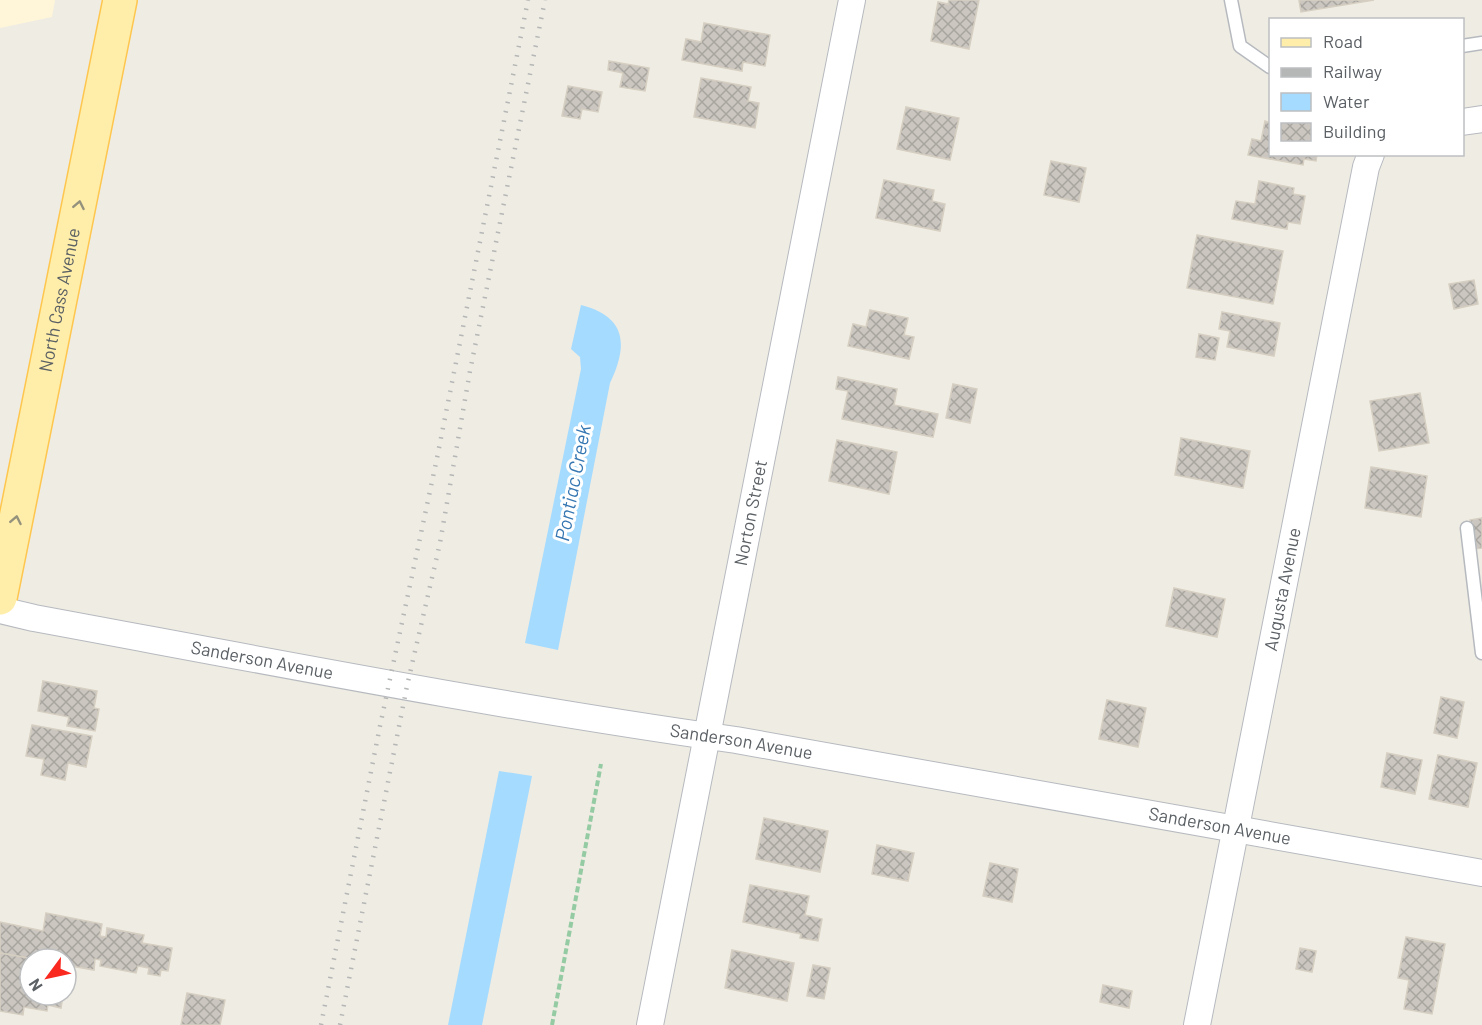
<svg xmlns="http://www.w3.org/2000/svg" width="1482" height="1025" viewBox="0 0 1482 1025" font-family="Barlow,sans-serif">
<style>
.commercial{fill:#fff5d9}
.water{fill:#a4dbff}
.building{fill:url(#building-cross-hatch);stroke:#d5cec1;stroke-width:1.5}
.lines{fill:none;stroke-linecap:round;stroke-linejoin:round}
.lane-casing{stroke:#b6babf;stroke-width:15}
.street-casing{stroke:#b6babf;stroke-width:28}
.primary-casing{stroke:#fec64e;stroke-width:36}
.path{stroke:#95cba3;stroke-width:4;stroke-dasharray:6 3;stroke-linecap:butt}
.lane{stroke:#fff;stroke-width:12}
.street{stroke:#fff;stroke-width:26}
.primary{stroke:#ffeea9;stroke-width:33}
.rail{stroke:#b5b6b6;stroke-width:4.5;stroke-dasharray:1.5 8;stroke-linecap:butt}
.oneway{stroke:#94927d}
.labels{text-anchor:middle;stroke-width:6;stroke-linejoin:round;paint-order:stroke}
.street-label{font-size:18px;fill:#5b6065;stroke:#fff}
.water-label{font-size:20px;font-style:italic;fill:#3576b2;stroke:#fff}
</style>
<defs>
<pattern id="building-cross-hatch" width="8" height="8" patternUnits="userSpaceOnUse" patternTransform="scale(1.5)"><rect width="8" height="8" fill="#cbc7c0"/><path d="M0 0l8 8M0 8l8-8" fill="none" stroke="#a8a5a0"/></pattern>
</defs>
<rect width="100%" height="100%" fill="#efece3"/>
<polygon class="commercial" points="0,0 55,0 52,17 0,28"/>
<g class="water">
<path d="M581 305C627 317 628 345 610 383L558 650 525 643 581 369 580 357 571 349Z"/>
<polygon points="499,771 532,776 482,1025 448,1025"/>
</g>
<g class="building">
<polygon points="949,0 979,0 969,49 931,41 938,2 948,4"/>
<polygon points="1299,0 1374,0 1301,12"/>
<polygon points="704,23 770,35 765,66 743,62 742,71 682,60 686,39 701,42"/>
<polygon points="609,61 649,68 645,91 620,87 623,73 608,70"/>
<polygon points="701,78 751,87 748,101 759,103 755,128 694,117"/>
<polygon points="568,86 602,92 598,112 582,109 580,119 562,116"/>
<polygon points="906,107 959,118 950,160 897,149"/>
<polygon points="1265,121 1270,123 1270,154 1317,154 1316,161 1304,159 1303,165 1248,155 1252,139 1261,141"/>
<polygon points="1051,161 1086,168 1079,202 1044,195"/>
<polygon points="884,180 934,190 932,201 945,204 940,231 876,218"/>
<polygon points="1259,181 1294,188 1293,194 1305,196 1300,224 1288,222 1287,229 1232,219 1236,201 1255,204"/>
<polygon points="1197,235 1283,251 1273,304 1187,288"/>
<polygon points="1474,280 1478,304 1454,309 1449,284"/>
<polygon points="870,310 908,318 904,335 914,337 909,359 848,346 853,324 866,327"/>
<polygon points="1222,312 1280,323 1274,356 1227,347 1230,331 1219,329"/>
<polygon points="1199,334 1219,338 1215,360 1196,357"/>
<polygon points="838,377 897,389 894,405 938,414 933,437 842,419 848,391 836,389"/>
<polygon points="953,384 977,389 970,423 946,418"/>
<polygon points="1420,393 1429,443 1379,451 1370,401"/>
<polygon points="1181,438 1250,451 1243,488 1175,475"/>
<polygon points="837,440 897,452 889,494 829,481"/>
<polygon points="1371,467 1427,476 1421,517 1365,508"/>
<polygon points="1482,518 1482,548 1475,549 1470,520"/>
<polygon points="1174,588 1225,599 1217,637 1166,626"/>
<polygon points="43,681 97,691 94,708 99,709 95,731 67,726 69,717 38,711"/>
<polygon points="1441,697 1464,702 1457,738 1434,733"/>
<polygon points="1107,700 1146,708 1138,747 1099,739"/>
<polygon points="32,725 92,736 86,767 68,763 65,780 41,775 44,759 26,756"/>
<polygon points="1387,753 1422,760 1415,794 1381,787"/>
<polygon points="1438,755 1477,763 1468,807 1429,799"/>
<polygon points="764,818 828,831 820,872 756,859"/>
<polygon points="877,845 914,853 908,881 872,874"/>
<polygon points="990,863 1018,869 1012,902 983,896"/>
<polygon points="750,885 809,896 805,915 822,919 818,941 800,938 801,934 743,922"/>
<polygon points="46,913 102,924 100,936 106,937 107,928 144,935 142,943 172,948 168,971 161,970 160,976 148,974 149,968 138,966 136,973 100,966 101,960 95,959 94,970 66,965 66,959 33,959 0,953 0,922 43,931"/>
<polygon points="1406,937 1445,944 1432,1014 1404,1009 1409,980 1398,978"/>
<polygon points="1300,948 1316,951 1312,972 1296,969"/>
<polygon points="732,950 794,963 787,1001 725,988"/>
<polygon points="0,953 33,959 30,959 30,995 63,995 61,1008 48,1005 47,1011 24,1007 23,1015 0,1011"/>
<polygon points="813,965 830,968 824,999 807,996"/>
<polygon points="1103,985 1132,991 1129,1008 1100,1002"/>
<polygon points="187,993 225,1000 220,1025 181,1025"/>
</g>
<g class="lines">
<defs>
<g id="lane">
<polyline points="1231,0 1240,46 1270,67"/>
<polyline points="1462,46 1482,43"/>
<polyline points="1467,528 1482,653"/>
</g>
<g id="street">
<polyline points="1462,122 1482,119"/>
<path id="s1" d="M0 610 34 618C267 661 501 707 736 740L1482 873"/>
<path id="s2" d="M650 1025 852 0"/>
<path id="s3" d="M1197 1025 1366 167 1371 154"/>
</g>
<g id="primary">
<path id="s4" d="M0 598 120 0"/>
</g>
</defs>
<use href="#lane" class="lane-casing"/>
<use href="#street" class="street-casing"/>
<use href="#primary" class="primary-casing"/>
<polyline class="path" points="552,1025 601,764"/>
<use href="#lane" class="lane"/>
<use href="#street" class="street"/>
<use href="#primary" class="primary"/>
<g class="rail">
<polyline points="321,1025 380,726 437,458 528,0"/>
<polyline points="340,1025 407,686 440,543 470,371 545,0"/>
</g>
</g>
<defs><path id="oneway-chevron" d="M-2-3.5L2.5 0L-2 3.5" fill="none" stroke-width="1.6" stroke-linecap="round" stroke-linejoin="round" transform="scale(1.5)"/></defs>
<g class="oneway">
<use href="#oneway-chevron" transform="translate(79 205) rotate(-79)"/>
<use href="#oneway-chevron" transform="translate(16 520) rotate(-79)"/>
</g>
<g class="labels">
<g class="street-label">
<text dy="6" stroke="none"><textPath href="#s4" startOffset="304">North Cass Avenue</textPath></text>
<text dy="6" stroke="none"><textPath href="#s2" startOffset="522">Norton Street</textPath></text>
<text dy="6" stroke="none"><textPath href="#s3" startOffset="444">Augusta Avenue</textPath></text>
<text dy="6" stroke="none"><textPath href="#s1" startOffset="267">Sanderson Avenue</textPath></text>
<text dy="6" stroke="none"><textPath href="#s1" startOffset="753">Sanderson Avenue</textPath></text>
<text dy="6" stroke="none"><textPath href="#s1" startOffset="1239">Sanderson Avenue</textPath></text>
</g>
<g class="water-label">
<text transform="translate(573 483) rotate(-79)" y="7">Pontiac Creek</text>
</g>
</g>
<rect x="1269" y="18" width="195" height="138" fill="#ffffff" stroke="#bdbfc1" stroke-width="1.5"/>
<rect x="1281" y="38" width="30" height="9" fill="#ffeea9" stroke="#bdbfc1" stroke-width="1.5"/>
<text x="1323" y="48" font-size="18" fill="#5b6065">Road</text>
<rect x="1281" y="68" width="30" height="9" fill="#b5b6b6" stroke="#bdbfc1" stroke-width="1.5"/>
<text x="1323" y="78" font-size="18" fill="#5b6065">Railway</text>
<rect x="1281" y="93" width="30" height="18" fill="#a4dbff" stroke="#bdbfc1" stroke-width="1.5"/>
<text x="1323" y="108" font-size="18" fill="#5b6065">Water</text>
<rect x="1281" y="123" width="30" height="18" fill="url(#building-cross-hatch)" stroke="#bdbfc1" stroke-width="1.5"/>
<text x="1323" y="138" font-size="18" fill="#5b6065">Building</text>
<g transform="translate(48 977) rotate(237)"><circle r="28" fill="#ffffff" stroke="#bdbfc1" stroke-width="1.5"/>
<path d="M0-4.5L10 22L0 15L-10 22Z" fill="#f92920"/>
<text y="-9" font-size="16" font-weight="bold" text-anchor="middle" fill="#5b6065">N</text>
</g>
</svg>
